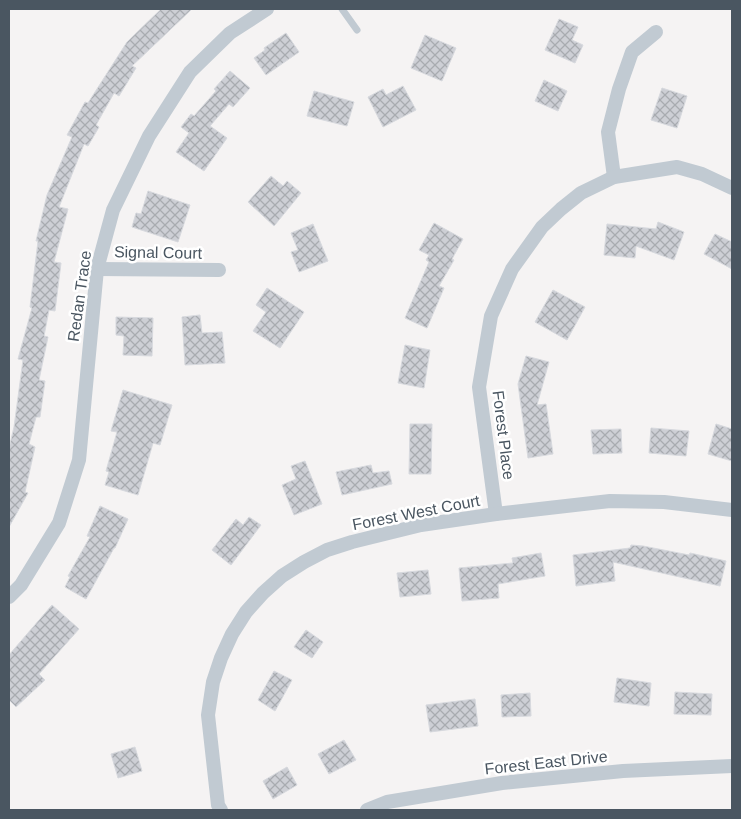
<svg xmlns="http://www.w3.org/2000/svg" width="741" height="819" viewBox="0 0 741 819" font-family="Arial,sans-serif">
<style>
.building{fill:url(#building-cross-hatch);stroke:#d7d9de}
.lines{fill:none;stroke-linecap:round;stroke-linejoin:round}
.lane{stroke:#c1cad2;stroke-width:7}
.street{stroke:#c1cad2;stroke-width:14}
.labels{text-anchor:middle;stroke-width:5;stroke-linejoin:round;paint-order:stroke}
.street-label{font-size:16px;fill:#4a5661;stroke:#fff}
</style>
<defs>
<pattern id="building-cross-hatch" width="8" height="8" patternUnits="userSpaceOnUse" patternTransform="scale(1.25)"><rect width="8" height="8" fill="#cdcfd5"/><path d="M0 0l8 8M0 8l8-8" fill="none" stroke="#a8abb0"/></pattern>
</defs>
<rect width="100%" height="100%" fill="#f5f3f3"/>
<g class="building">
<polygon points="161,9 192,9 132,66 136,68 119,96 114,93 96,125 99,127 88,146 84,144 59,207 68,209 54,262 61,263 55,311 49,310 44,336 48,337 39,380 45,381 40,417 36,417 29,444 35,447 25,492 28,493 9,527 9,448 14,427 23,360 18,359 32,308 30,307 38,241 36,241 47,195 72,137 67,135 85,102 88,103 127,42"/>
<polygon points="559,19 578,27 572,40 583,45 575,63 545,50"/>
<polygon points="286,33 299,52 266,75 254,58 265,50 264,48"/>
<polygon points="425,35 456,48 442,81 411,68"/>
<polygon points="230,71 250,88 233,107 229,104 210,126 227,138 204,171 176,152 189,133 181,127 191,114 194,116 216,91 214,89"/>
<polygon points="544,80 567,91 558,111 535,101"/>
<polygon points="403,86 416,110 383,127 368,97 383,89 386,95"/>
<polygon points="662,88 687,96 677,128 651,120"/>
<polygon points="314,91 354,102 347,126 307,116"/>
<polygon points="271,176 283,186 287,181 301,193 274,226 248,202"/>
<polygon points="148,191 190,205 178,242 132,227 136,213 141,214"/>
<polygon points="658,222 684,232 674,260 636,246 635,258 604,255 607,224 656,229"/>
<polygon points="434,223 463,239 452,259 454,260 439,286 444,288 427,328 405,318 429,262 426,260 429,255 419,250"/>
<polygon points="313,224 328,261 299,272 291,252 298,250 291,233"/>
<polygon points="715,234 732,242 732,269 704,254"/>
<polygon points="267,288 304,312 280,348 253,331 266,312 256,305"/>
<polygon points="553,290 585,307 567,340 535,322"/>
<polygon points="200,315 202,333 222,332 225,363 185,365 182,317"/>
<polygon points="116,317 153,318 152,356 123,355 124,336 116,335"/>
<polygon points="405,345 430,350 424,388 398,383"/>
<polygon points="526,356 549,362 537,405 546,404 553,454 528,458 518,384"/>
<polygon points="123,390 172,405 160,445 153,443 138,495 105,485 109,472 106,471 117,432 111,431"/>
<polygon points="410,424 432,424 431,474 409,474"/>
<polygon points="716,424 732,429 732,461 708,454"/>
<polygon points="651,428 689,431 686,456 649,453"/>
<polygon points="621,429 622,453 593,454 591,430"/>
<polygon points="305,461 322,504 294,515 282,485 296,479 291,466"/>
<polygon points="371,465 373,473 389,471 392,484 342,495 336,472"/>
<polygon points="100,506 128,519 115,548 114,548 86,599 65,587 70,577 68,576 90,537 87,536"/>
<polygon points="249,517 261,525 231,565 212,550 236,519 243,525"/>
<polygon points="631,545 643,546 689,555 690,553 726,561 720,586 613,562 615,581 576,586 573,555 630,548"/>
<polygon points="541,553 545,576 498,584 499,598 462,601 459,568 513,563 512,558"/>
<polygon points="428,570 431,594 400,597 397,573"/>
<polygon points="52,605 79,629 39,674 45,680 16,707 9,700 9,655"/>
<polygon points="306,630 323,642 312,658 294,647"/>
<polygon points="274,671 292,680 275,711 258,700"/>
<polygon points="617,678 651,683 649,706 614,702"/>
<polygon points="675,692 712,694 711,715 674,714"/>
<polygon points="530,693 531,716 502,717 501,695"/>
<polygon points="475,699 478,726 430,732 426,705"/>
<polygon points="344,740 356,760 329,774 318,754"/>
<polygon points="135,747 142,771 118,778 111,754"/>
<polygon points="287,767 297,785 273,799 263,781"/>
</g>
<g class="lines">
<polyline class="lane" points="342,9 357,30"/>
<g class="street">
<polyline points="614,177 608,132 619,89 632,52 656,32"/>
<polyline points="97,269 219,270"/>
<polyline points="496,514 479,387 491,316 512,269 542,227 561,209 581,193 614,177 677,167 702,174 732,188"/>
<polyline points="9,597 21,585 59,523 79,460 97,269 113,210 149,136 190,72 230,33 267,9"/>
<polyline points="221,810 218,805 208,715 213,682 221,658 232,634 246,612 263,593 282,576 304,562 327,550 352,542 421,525 496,514 610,501 664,502 732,510"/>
<polyline points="367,810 387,802 502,783 623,771 732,766"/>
</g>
</g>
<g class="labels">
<g class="street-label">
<text transform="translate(158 252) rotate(1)" y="6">Signal Court</text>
<text transform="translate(79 296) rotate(-82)" y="6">Redan Trace</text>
<text transform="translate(504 435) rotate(83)" y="6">Forest Place</text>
<text transform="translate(416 512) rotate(-11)" y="6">Forest West Court</text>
<text transform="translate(546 762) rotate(-6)" y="6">Forest East Drive</text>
</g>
</g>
<rect width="741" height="819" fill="none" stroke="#4a5661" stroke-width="20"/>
</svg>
